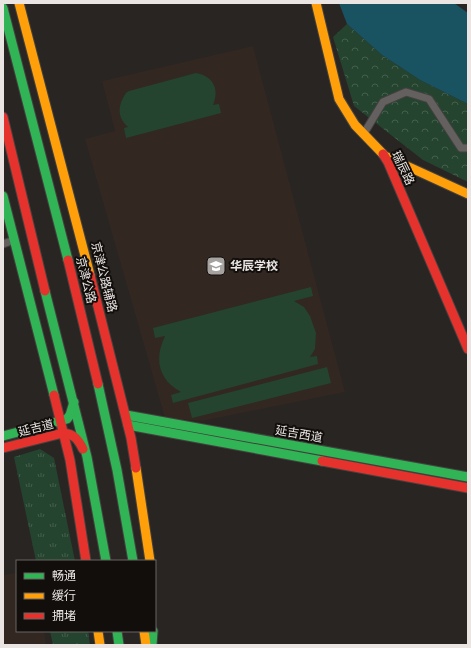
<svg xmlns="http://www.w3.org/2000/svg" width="471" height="648" viewBox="0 0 471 648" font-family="Karla,'Noto Sans SC',sans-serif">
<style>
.built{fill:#322721}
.grass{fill:url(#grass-tufts)}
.park{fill:url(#park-crowns)}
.pitch{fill:#24442f}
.water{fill:#195261}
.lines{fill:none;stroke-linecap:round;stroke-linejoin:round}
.street-casing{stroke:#44413f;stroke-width:9}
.fast-casing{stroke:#44413f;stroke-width:11}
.slow-casing{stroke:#44413f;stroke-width:11}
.jam-casing{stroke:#44413f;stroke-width:11}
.street{stroke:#64605f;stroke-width:7}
.fast{stroke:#30b455;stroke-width:9}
.slow{stroke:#ff9f0a;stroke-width:9}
.jam{stroke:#e5322d;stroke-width:9}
.labels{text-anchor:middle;stroke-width:4;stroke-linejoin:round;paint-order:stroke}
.street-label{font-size:12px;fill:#eae5e3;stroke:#110e0c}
.poi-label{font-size:12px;font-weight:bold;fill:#eae5e3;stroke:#110e0c;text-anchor:start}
</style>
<defs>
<pattern id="grass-tufts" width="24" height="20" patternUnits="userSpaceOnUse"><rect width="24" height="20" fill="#24442f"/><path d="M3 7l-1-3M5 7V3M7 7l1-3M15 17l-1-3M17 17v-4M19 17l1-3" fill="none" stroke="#445f4d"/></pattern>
<pattern id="park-crowns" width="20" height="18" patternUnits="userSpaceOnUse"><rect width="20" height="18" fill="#24442f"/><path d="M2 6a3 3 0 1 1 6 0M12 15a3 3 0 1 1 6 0" fill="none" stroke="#445f4d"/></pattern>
</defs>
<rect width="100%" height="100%" fill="#282522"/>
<g class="built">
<polygon points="253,46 345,392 202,421 165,418 85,139 115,131 102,81"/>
<polygon points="17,573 17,631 44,631 46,645 3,645 3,575"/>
</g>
<g class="grass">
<polygon points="40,449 54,458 75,561 36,561 14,457"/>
<polygon points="50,631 88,631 90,645 53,645"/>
</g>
<polygon class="park" points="347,24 382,55 420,80 468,104 468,182 423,160 354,106 333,37"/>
<g class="pitch">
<path d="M196 73C213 76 220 89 213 105L219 104 221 113 126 138 124 128 128 127C119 119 117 110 123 98 125 95 125 93 129 91Z"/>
<path d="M311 287 313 296 294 301 304 307 310 316 316 333 315 349 310 357 317 356 318 364 173 403 171 395 181 392C158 379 154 359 165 336L155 338 153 328Z"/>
<polygon points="327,367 331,383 192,418 188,403"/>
</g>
<polygon class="water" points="339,3 454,3 468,13 468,104 420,80 382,55 347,24"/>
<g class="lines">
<defs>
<g id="street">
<polyline points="366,130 383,102 406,92 429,99 461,148 468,148"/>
<polyline points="3,244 14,240"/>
</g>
<g id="fast">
<polyline points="3,8 68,260"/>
<polyline points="3,196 54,395"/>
<polyline points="45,291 87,457 106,561"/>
<polyline points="98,384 117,470 133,561"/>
<polyline points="126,415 468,477"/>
<polyline points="128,425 322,461"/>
<polyline points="3,436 67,419 70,415 74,402"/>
<polyline points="117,631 119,645"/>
<polyline points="152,645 153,631"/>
</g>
<g id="slow">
<polyline points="19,3 90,275"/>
<polyline points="316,3 339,99 355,125 383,154"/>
<polyline points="385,156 468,194"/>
<polyline points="136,468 150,561"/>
<polyline points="98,631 100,645"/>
<polyline points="144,631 146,645"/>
</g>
<g id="jam">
<polyline points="3,117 45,291"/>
<polyline points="383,154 388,162 468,349"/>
<polyline points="68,260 98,384"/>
<polyline points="90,275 131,438 136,468"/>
<polyline points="54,395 70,460 86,561"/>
<path d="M3 448 63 433C74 434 78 439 83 449"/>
<polyline points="322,461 468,488"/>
</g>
</defs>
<use href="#street" class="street-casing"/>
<use href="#fast" class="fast-casing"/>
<use href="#slow" class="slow-casing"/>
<use href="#jam" class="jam-casing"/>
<use href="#street" class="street"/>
<use href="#fast" class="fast"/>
<use href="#slow" class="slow"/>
<use href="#jam" class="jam"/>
</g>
<defs>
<symbol id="school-square" viewBox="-11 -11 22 22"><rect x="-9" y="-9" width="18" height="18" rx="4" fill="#a6a29f" stroke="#110e0c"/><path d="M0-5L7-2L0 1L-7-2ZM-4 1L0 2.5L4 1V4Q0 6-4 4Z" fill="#fff"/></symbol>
</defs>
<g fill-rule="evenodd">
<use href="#school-square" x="205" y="255" width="22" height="22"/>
</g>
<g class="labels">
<g class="street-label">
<text transform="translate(403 168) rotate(64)" y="4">瑞辰路</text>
<text transform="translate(104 277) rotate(76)" y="4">京津公路辅路</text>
<text transform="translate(86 280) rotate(76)" y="4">京津公路</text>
<text transform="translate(36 428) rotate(-14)" y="4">延吉道</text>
<text transform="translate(299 434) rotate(10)" y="4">延吉西道</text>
</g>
<g class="poi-label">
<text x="230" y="270">华辰学校</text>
</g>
</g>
<rect width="471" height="648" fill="none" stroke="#eae5e3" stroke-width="8"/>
<rect x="16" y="560" width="140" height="72" fill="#110e0c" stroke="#686462"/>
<rect x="24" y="573" width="20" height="6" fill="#30b455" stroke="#686462"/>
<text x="52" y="580" font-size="12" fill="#eae5e3">畅通</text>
<rect x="24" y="593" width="20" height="6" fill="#ff9f0a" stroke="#686462"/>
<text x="52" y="600" font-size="12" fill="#eae5e3">缓行</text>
<rect x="24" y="613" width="20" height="6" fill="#e5322d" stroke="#686462"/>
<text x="52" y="620" font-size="12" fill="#eae5e3">拥堵</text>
</svg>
